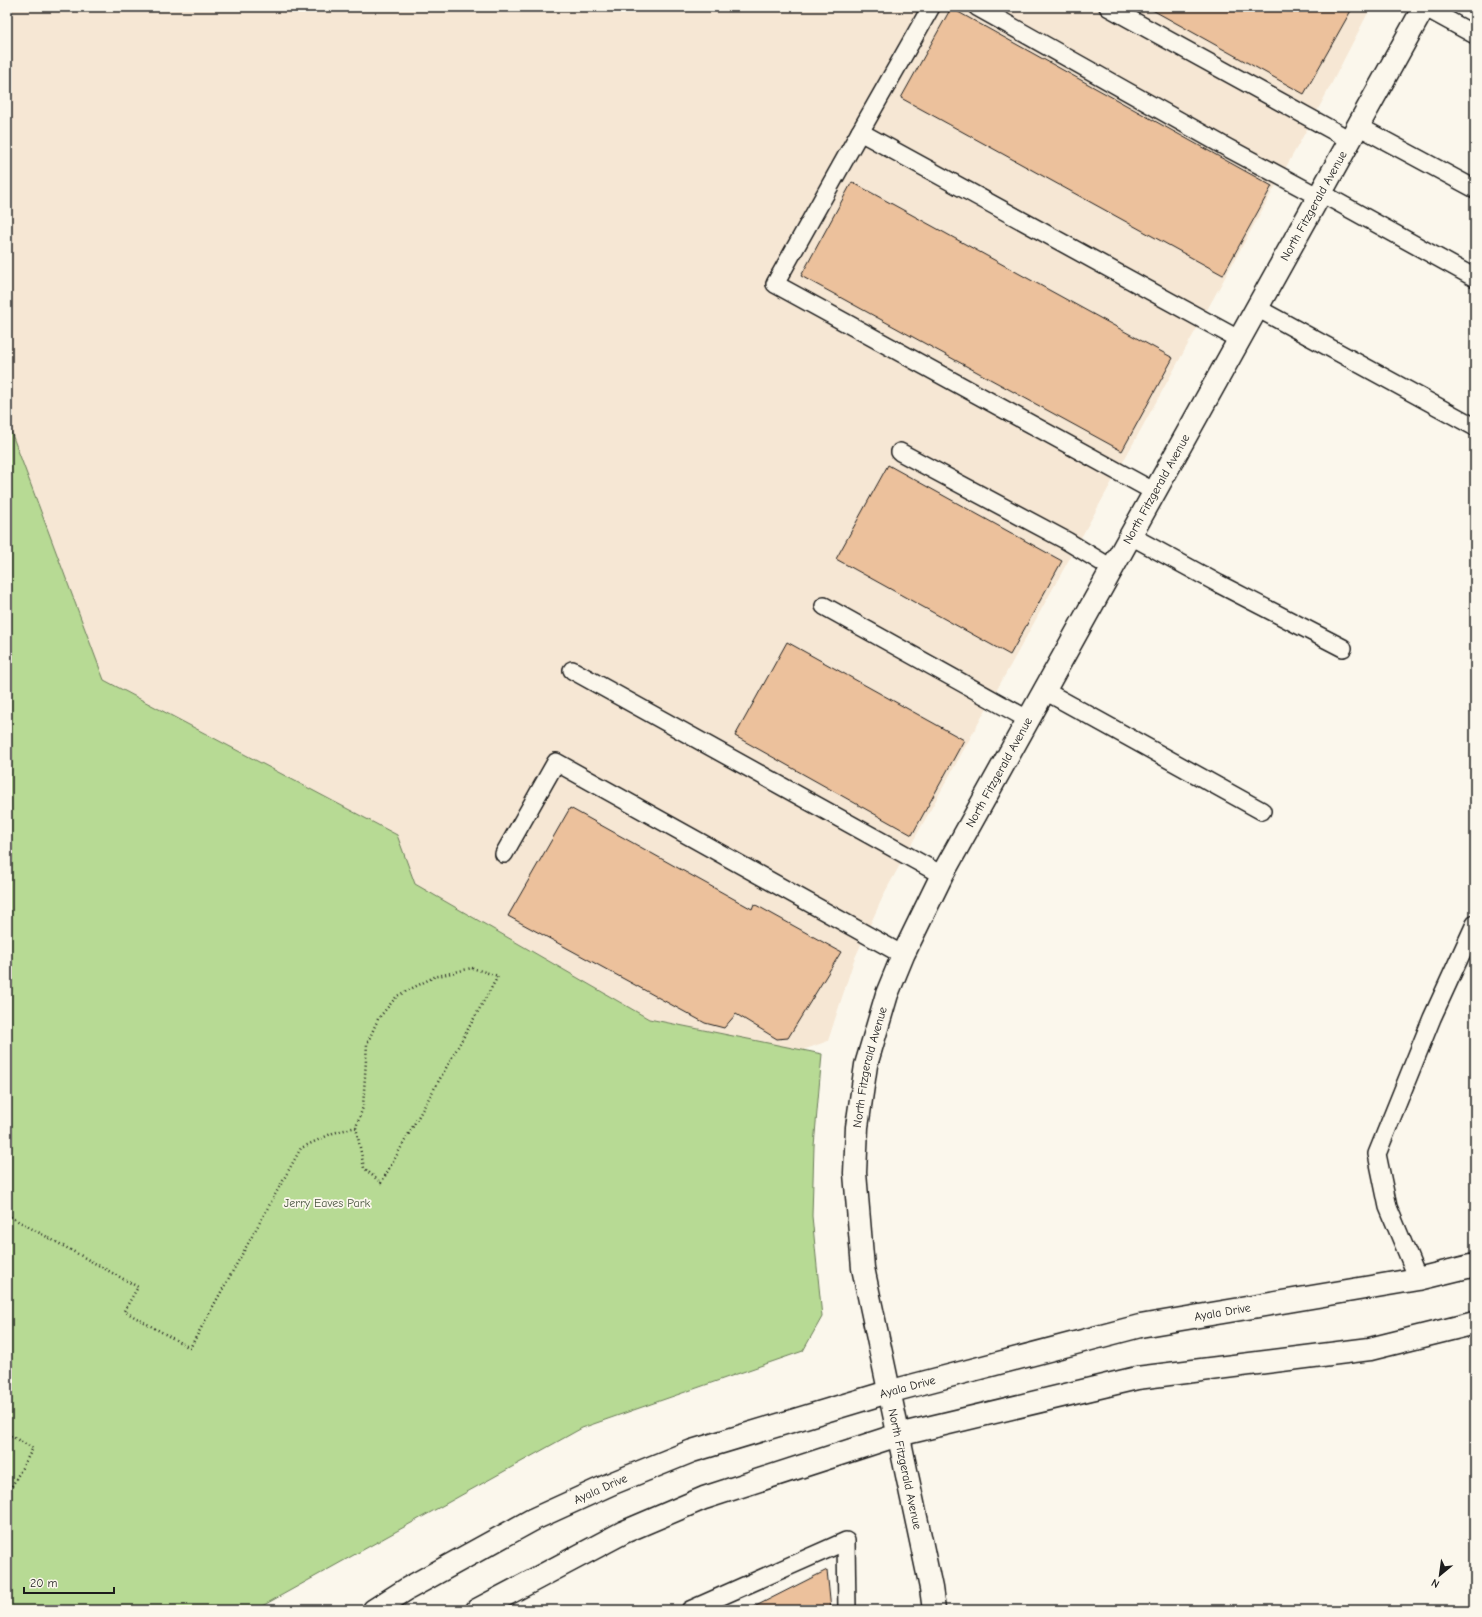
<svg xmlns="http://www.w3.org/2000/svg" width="1482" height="1617" viewBox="0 0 1482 1617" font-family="'Comic Neue',sans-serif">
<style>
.built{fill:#f6e7d4}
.green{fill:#b7da94;stroke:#6a7b58}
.building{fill:#ecc19c;stroke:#1c1c1c}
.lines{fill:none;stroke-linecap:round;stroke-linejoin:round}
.lane-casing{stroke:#1c1c1c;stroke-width:20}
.street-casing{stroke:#1c1c1c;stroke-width:25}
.secondary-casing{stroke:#1c1c1c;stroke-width:25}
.path{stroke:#1c1c1c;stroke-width:2.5;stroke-dasharray:1 3;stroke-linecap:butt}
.lane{stroke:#fbf7ec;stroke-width:17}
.street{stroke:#fbf7ec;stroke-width:22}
.secondary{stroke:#fbf7ec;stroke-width:22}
.labels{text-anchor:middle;stroke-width:3.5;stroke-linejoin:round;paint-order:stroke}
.street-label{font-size:12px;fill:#1c1c1c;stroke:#fbf7ec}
.park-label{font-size:12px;fill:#4a5540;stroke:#fbf7ec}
</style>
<rect width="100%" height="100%" fill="#fbf7ec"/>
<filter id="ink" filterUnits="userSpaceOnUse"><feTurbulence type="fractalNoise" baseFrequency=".025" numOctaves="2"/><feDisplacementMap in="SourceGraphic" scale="8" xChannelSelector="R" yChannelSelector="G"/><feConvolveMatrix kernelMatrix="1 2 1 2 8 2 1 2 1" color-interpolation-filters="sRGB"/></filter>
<g filter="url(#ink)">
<polygon class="built" points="7,7 1371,7 1322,102 885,892 854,960 828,1041 803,1050 649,1019 415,884 397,835 104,680 7,421"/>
<polygon class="green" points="7,421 104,680 397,835 415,884 649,1019 822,1054 814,1146 812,1216 822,1317 803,1351 582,1428 255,1610 7,1610"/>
<g class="building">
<polygon points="1147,7 1353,7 1304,94"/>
<polygon points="951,8 1272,186 1223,275 901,98"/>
<polygon points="852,182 1173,358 1122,451 801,276"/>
<polygon points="888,465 1062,561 1010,655 836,559"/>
<polygon points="787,642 964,740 912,835 735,736"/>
<polygon points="570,808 752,909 754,904 841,952 788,1038 777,1039 736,1014 724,1028 705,1023 508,916"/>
<polygon points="827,1570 831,1610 748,1610"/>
</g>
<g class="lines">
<defs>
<g id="lane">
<polyline points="977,7 1226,147 1319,197"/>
<polyline points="1108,7 1350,140"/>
<polyline points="1424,7 1475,35"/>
<polyline points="1358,126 1475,189"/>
<polyline points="860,132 931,7"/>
<polyline points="1321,193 1475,278"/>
<polyline points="1257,308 1475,427"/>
<polyline points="900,452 1067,541 1113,569"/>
<polyline points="1155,492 775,284 860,132 1240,340"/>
<polyline points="1131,536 1219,584 1343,648"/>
<polyline points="824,606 1029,720"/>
<polyline points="572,670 942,875"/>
<polyline points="1045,691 1262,811"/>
<polyline points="504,854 556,762 903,955"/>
<polyline points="1418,1279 1388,1207 1377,1154 1432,1018 1475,924"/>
<polyline points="690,1610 846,1541 847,1610"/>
</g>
<g id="street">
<path id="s1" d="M934 1610 931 1588 863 1268 855 1173 857 1127 866 1065 887 994 903 955 942 875 1424 7"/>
</g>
<g id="secondary">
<path id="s2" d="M374 1610 407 1589 534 1519 613 1483 692 1451 888 1392 1140 1326 1418 1279 1475 1265"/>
<polyline points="477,1610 624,1532 704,1498 898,1435 1137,1378 1370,1349 1475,1323"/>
</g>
</defs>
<use href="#lane" class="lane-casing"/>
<use href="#street" class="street-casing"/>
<use href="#secondary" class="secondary-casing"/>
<g class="path">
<polygon points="472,968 498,976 381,1183 364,1168 356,1127 363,1107 367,1044 378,1019 397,996 434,977"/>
<polyline points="7,1215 138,1287 124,1311 190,1348 301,1148 333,1133 356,1127"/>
<polyline points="7,1434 33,1448 7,1495"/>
</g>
<use href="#lane" class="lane"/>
<use href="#street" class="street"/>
<use href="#secondary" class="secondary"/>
</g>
</g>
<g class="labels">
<g class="street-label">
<text dy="4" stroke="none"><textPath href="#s1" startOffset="1524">North Fitzgerald Avenue</textPath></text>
<text dy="4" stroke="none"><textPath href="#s1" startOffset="1200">North Fitzgerald Avenue</textPath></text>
<text dy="4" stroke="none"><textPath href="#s1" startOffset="876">North Fitzgerald Avenue</textPath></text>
<text dy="4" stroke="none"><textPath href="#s1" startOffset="552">North Fitzgerald Avenue</textPath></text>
<text dy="4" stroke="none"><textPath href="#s2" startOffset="905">Ayala Drive</textPath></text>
<text dy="4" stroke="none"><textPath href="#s2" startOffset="581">Ayala Drive</textPath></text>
<text transform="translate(905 1469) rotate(78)" y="4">North Fitzgerald Avenue</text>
<text dy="4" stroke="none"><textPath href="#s2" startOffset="257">Ayala Drive</textPath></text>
</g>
<g class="park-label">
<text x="327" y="1207">Jerry Eaves Park</text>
</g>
</g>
<rect width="1482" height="1617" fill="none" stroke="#fbf7ec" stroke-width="24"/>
<rect x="12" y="12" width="1458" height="1593" fill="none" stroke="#1c1c1c" stroke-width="1.5" filter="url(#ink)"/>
<g transform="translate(1440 1575) rotate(209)" stroke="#fbf7ec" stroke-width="3" paint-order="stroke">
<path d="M0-3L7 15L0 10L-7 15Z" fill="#1c1c1c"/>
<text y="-6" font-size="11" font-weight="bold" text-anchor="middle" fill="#1c1c1c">N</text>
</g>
<path d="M24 1587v6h90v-6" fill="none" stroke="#1c1c1c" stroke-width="2"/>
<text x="30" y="1587" font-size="12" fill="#1c1c1c" stroke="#fbf7ec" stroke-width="3" paint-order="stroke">20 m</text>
</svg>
